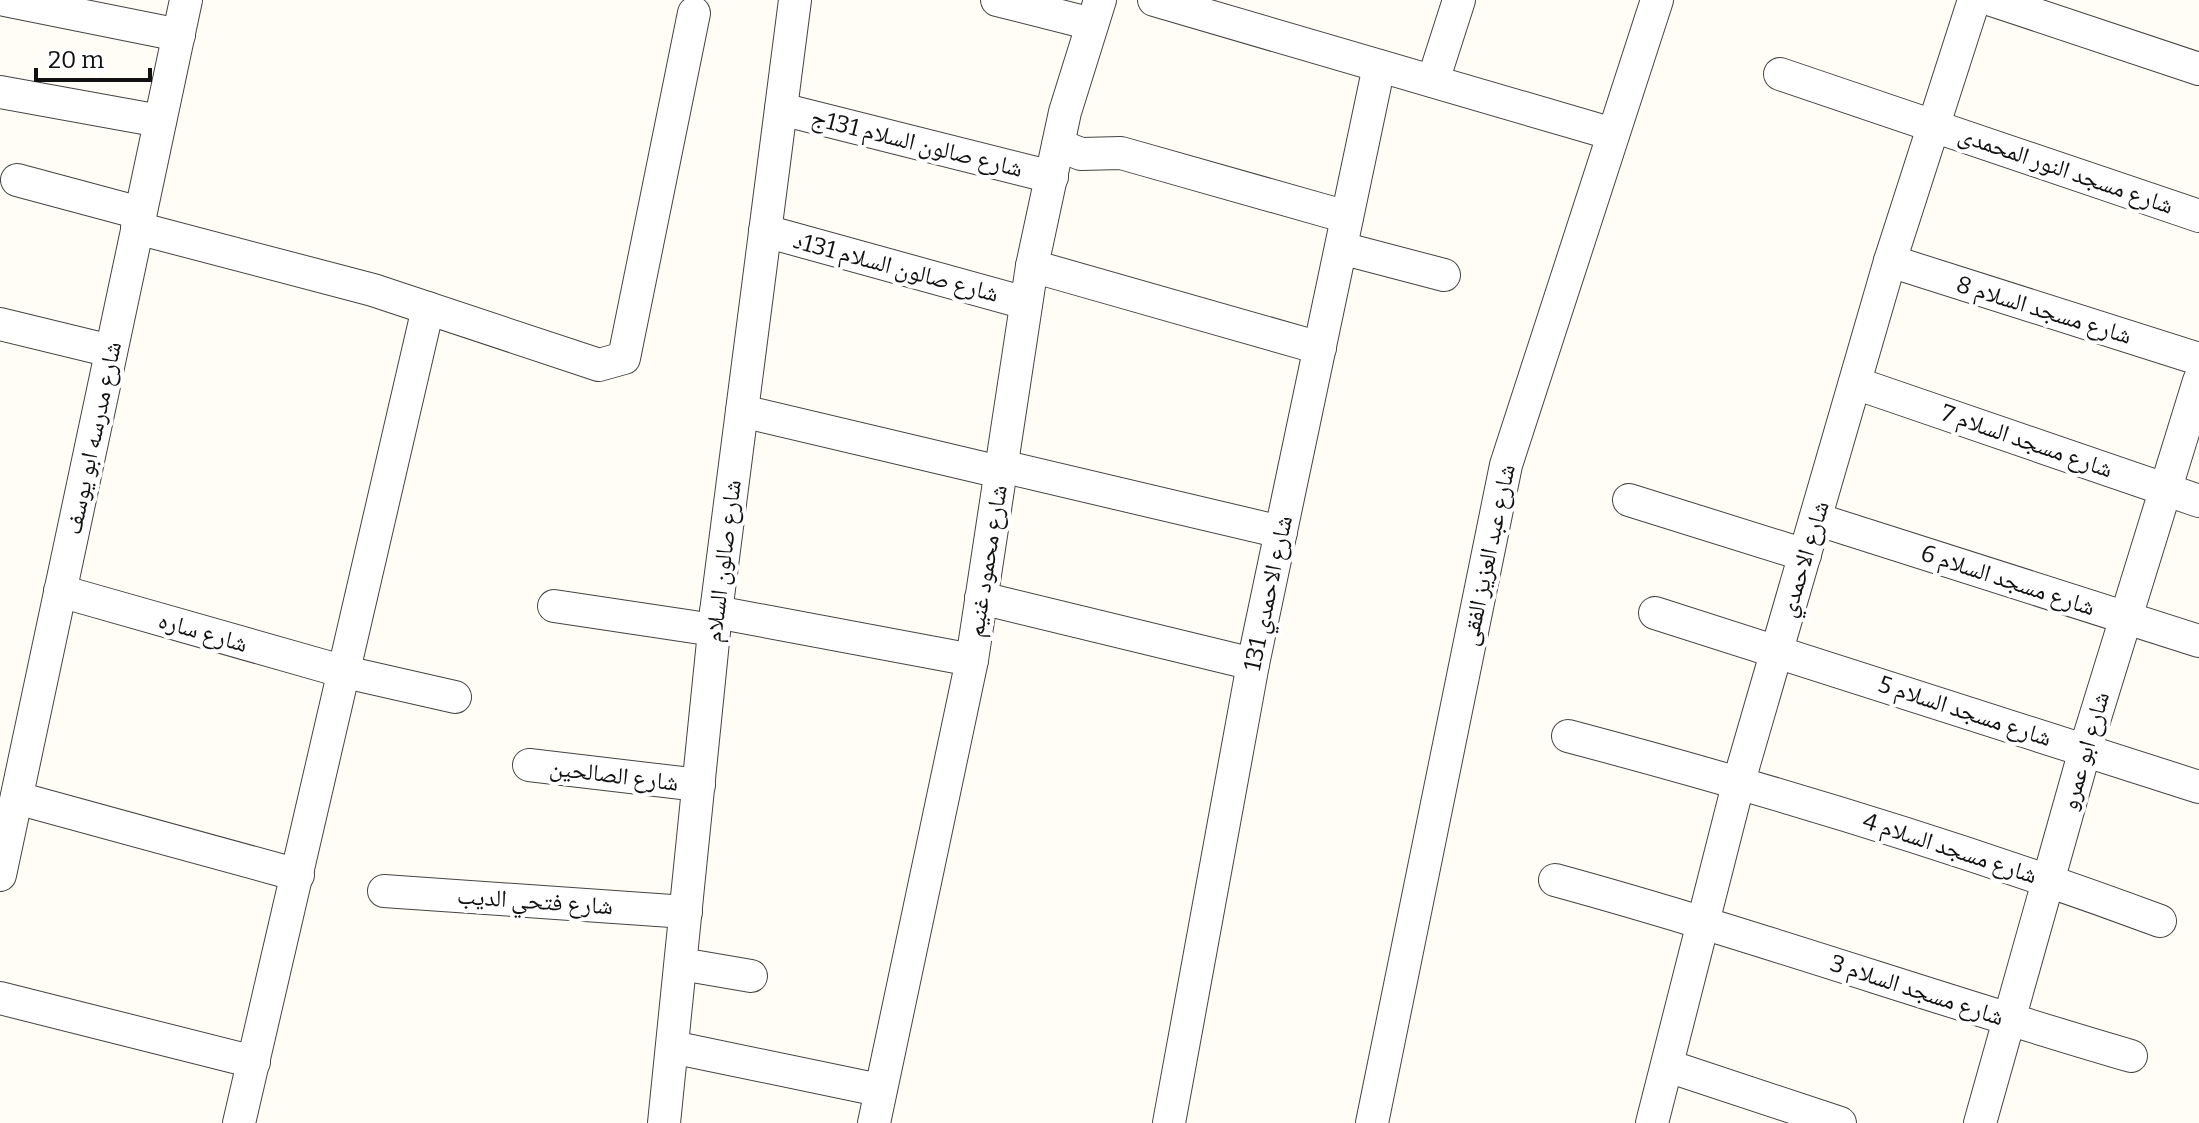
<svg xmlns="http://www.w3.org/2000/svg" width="2199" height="1123" viewBox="0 0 2199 1123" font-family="Bitter,'Noto Naskh Arabic',serif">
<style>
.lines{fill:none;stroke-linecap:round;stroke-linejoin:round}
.street-casing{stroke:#444;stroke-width:34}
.street{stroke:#fff;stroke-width:32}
.labels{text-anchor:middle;stroke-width:8;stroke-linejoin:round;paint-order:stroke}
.street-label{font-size:24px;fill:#111;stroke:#fff}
</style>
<rect width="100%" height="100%" fill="#fffdf5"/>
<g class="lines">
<defs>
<g id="street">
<polyline points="5,0 179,35"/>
<polyline points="997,0 1092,24"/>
<polyline points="1154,0 1613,134"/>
<polyline points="1992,0 2199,69"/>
<polyline points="1780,74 2199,216"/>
<polyline points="1433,81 1459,0"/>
<polyline points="0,92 160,121"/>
<polyline points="781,109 1052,177"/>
<polyline points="1058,145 1081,154 1121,153 1347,217"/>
<polyline points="17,180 140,213"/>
<polyline points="137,228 373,290 599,365 624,358 694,13"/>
<polyline points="765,231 1026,303"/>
<polyline points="1341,248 1444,275"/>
<polyline points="1890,261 2199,359"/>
<polyline points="1032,266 1320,348"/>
<polyline points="0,324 111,351"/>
<polyline points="1855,383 2199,501"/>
<polyline points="742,411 1000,472"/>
<polyline points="1001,466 1281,532"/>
<polyline points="1629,500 1805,555"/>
<polyline points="1816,519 2199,641"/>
<polyline points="60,591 345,672 455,697"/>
<polyline points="981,598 1253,664"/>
<polyline points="554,606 714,630"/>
<polyline points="716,612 972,660"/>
<polyline points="1655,613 2199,787"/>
<path d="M1568 736C1768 789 1966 849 2160 921"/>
<polyline points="529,765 699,785"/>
<polyline points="17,798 298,875"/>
<polyline points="0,875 186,0"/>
<path d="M1555 880C1749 933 1938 1000 2131 1056"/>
<polyline points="384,891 686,912"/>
<polyline points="681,964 751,976"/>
<polyline points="0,998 254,1062"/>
<polyline points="672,1047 879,1090"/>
<polyline points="1668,1066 1840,1123"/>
<polyline points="239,1123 428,308"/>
<polyline points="664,1123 716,612 795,0"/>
<polyline points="874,1123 972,660 1032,266 1065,112 1100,0"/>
<polyline points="1169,1123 1253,664 1379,66"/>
<polyline points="1372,1123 1506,465 1657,0"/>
<polyline points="1652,1123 1739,781 1890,261 1974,0"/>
<polyline points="1980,1123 2085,750 2199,381"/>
</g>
</defs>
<use href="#street" class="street-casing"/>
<use href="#street" class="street"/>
</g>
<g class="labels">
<g class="street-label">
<text transform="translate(917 143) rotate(14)" y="8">شارع صالون السلام 131ج</text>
<text transform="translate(2066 170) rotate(19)" y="8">شارع مسجد النور المحمدى</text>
<text transform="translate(896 267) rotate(15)" y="8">شارع صالون السلام 131د</text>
<text transform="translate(2044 310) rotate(17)" y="8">شارع مسجد السلام 8</text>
<text transform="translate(93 438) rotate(-78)" y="8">شارع مدرسه ابو يوسف</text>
<text transform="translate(2027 441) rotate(19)" y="8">شارع مسجد السلام 7</text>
<text transform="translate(1488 555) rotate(-78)" y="8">شارع عبد العزيز الفقى</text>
<text transform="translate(1804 559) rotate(-73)" y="8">شارع الاحمدي</text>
<text transform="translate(723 561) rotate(-83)" y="8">شارع صالون السلام</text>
<text transform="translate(987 561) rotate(-81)" y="8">شارع محمود غنيم</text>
<text transform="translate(2008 580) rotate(18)" y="8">شارع مسجد السلام 6</text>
<text transform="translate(1268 593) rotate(-78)" y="8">شارع الاحمدي 131</text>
<text transform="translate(203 632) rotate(16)" y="8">شارع ساره</text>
<text transform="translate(1965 711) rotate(18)" y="8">شارع مسجد السلام 5</text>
<text transform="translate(2085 751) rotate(-74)" y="8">شارع ابو عمرو</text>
<text transform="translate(614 775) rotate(7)" y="8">شارع الصالحين</text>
<text transform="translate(1950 848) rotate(18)" y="8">شارع مسجد السلام 4</text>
<text transform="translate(535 901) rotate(4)" y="8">شارع فتحي الديب</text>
<text transform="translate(1917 990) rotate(18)" y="8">شارع مسجد السلام 3</text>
</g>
</g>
<path d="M36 68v12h114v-12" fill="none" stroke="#111111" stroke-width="4"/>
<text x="48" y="68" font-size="24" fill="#111111" stroke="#ffffff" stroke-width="6" paint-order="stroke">20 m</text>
</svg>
